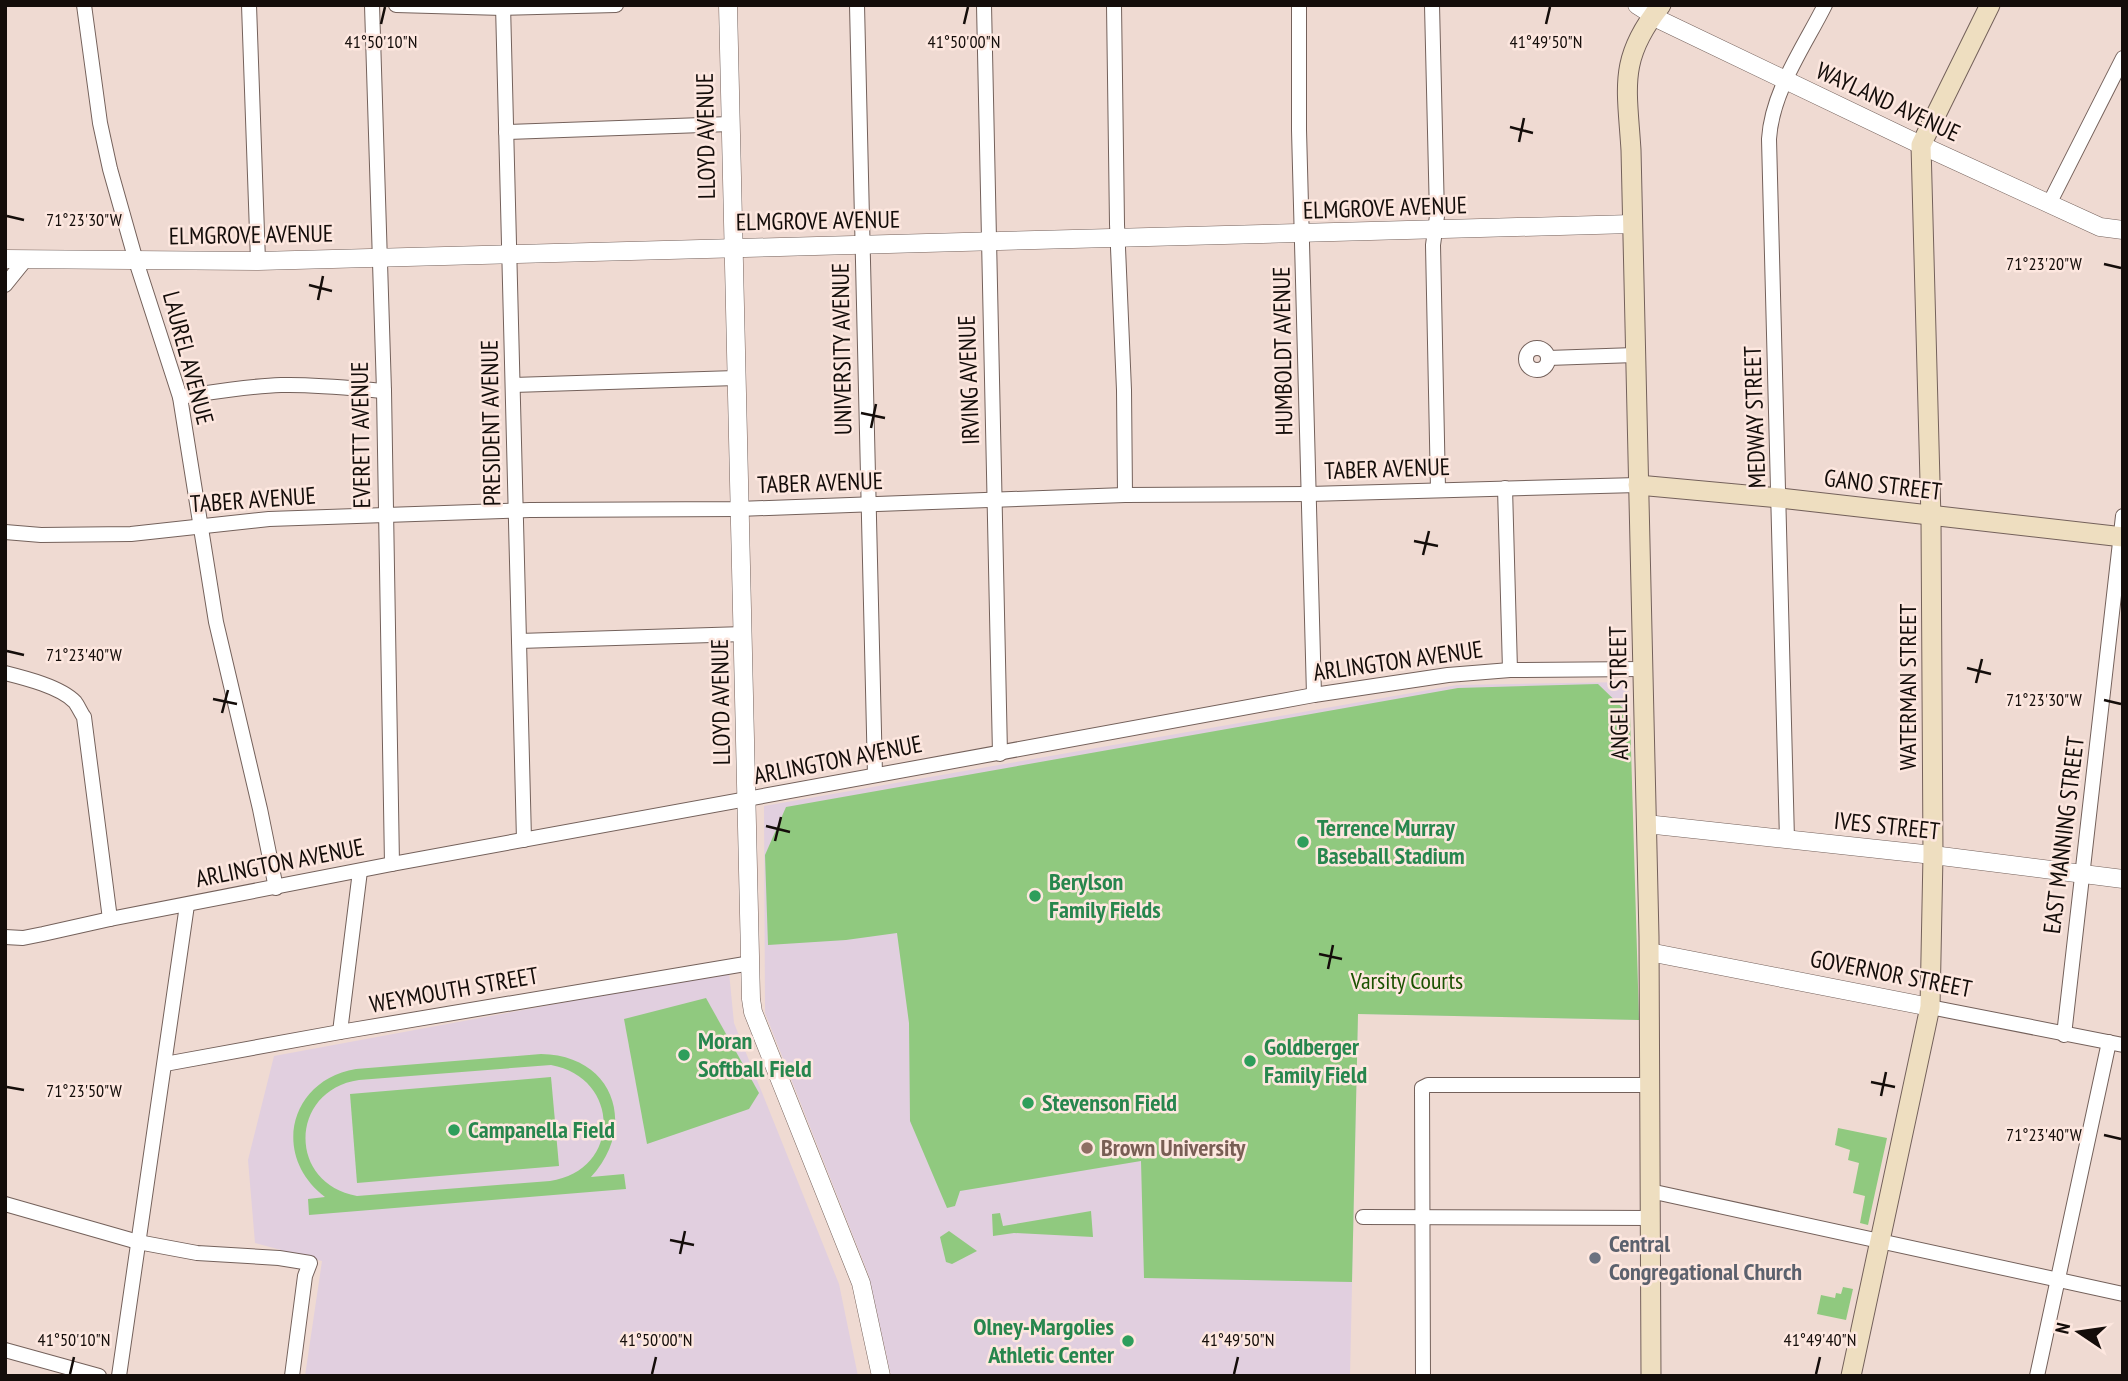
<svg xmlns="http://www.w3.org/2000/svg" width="2128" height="1381" viewBox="0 0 2128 1381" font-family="'PT Sans Narrow',sans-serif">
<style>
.education{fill:#e1cfdf}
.green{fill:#90c97f;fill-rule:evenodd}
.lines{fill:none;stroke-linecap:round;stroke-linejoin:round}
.minor-casing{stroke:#74615b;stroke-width:16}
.tertiary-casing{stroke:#74615b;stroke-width:19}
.secondary-casing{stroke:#74615b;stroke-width:21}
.minor{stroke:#fff;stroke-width:14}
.tertiary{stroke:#fff;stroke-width:18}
.secondary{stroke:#eedec0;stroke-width:19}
.ticks{fill:none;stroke:#140d0a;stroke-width:2.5}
.leisure-dot{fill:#2e9e5b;stroke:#fde7df;stroke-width:2.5}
.education-dot{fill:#8d6e63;stroke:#fde7df;stroke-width:2.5}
.worship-dot{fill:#6b7280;stroke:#fde7df;stroke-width:2.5}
.labels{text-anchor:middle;stroke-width:5;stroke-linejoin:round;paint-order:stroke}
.street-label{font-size:24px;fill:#140d0a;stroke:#fde7df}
.leisure-label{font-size:24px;font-weight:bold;fill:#27864d;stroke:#fde7df;text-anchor:start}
.park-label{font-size:24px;fill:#1b5201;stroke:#fde7df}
.education-label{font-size:24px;font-weight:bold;fill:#785e54;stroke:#fde7df;text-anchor:start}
.worship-label{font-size:24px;font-weight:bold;fill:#5b616d;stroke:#fde7df;text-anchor:start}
.ticks-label{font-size:18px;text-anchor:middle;fill:#140d0a;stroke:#fde7df;stroke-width:5;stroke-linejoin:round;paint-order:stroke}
</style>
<rect width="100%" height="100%" fill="#efdad2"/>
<g class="education">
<polygon points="1628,682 1639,1020 1358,1014 1350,1376 891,1376 869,1276 765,1013 764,806 1457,685"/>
<polygon points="729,972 734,1023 839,1284 858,1376 305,1376 322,1261 255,1243 248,1160 274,1056"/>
</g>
<g class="green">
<polygon points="1598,684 1630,715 1639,1020 1358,1014 1352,1282 1144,1278 1141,1161 960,1191 955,1206 947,1208 910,1121 909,1023 897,933 846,940 768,945 765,855 786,807 1458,688"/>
<polygon points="706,998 759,1093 749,1109 647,1144 624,1019"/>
<path d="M541 1054C614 1055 638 1126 591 1177L624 1174 626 1189 309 1215 308 1199 325 1197C271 1156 289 1080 356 1069ZM551 1065C622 1078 621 1171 550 1181L357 1196C287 1184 289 1090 359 1080Z"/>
<polygon points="551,1077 559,1166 357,1183 350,1094"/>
<polygon points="1838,1128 1887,1138 1868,1225 1860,1223 1865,1196 1853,1193 1859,1163 1848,1160 1850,1150 1835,1145"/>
<polygon points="1091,1211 1093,1237 1014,1233 993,1236 992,1214 1000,1213 1003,1226"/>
<polygon points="949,1231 977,1251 952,1264 946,1262 940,1237"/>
<polygon points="1843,1287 1853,1289 1846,1320 1817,1314 1821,1295 1835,1298 1836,1293 1841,1294"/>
</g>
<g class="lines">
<defs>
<g id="minor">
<polyline points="84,5 100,123 110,169 136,261 180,397 216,622 260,809 276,888"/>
<polyline points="249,5 258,261"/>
<polyline points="372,5 384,391 392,864"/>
<polyline points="396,5 503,8 616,5"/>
<polyline points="503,5 524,840"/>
<polyline points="857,5 875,775"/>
<polyline points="984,5 1000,754"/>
<polyline points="1114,5 1117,224 1124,390 1125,495"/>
<polyline points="1299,5 1299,130 1314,695"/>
<polyline points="1432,5 1437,216 1433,245 1438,489"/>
<polyline points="506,132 730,124"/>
<polyline points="2049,204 2123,58"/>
<polyline points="5,285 26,259"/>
<circle cx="1537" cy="359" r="11"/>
<polyline points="1548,358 1635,355"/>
<polyline points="513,385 736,378"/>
<path d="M180 397C214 392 247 386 281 385 316 384 350 388 384 391"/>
<polyline points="1505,488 1510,670"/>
<polyline points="5,532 41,535 131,534 269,519 530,510 738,509 1125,495 1309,494 1638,485"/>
<polyline points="519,641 744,634"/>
<path d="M5 673C25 678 61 687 75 702 78 706 81 713 84 717L110 919"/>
<path d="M1787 840 1769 139C1772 91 1804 47 1825 5"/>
<polyline points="5,937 23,938 43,934 110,919 392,864 1314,695 1448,675 1510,670 1643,669"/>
<polyline points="1930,1007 2123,1045"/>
<polyline points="340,1032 360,871"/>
<polyline points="2064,1035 2123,516"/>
<polyline points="165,1064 340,1032 751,963"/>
<polyline points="1650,1191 2123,1294"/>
<polyline points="5,1204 138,1242 197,1253 279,1258 310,1263 305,1276 292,1376"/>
<polyline points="1363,1217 1650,1218"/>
<polyline points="5,1350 99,1376"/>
<polyline points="119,1376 187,905"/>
<polyline points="1423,1376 1422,1088 1428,1085 1650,1085"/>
<polyline points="2037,1376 2109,1042"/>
</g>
<g id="tertiary">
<polyline points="728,5 751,999 753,1012 861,1283 881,1376"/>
<polyline points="1637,5 1662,21 1921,145 2100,227 2123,230"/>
<polyline points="5,259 258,261 1632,224"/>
<polyline points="1646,824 1933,855 2123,879"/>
<polyline points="1649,952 1930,1007"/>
</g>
<g id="secondary">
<polyline points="1638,485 1780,498 2123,537"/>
<path d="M1651 1376 1649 937 1631 150C1627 86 1618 59 1661 5"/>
<polyline points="1851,1376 1930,1007 1933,855 1931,519 1921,145 1990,5"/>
</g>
</defs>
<use href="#minor" class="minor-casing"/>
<use href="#tertiary" class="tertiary-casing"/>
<use href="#secondary" class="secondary-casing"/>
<use href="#minor" class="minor"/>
<use href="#tertiary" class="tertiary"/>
<use href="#secondary" class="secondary"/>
</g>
<path class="ticks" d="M381 24 385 7M964 24 968 7M1546 24 1550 7M1510 127 1533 133M1519 142 1524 118M7 216 24 220M2104 264 2121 268M309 285 332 291M318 300 323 276M861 413 885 418M871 428 876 404M1414 541 1438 546M1423 555 1429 531M7 651 24 655M1967 668 1991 674M1976 683 1982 659M213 699 237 704M2104 700 2121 704M222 713 228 690M766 826 790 832M775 841 781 817M1319 954 1342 959M1328 969 1333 945M1871 1082 1895 1087M7 1087 24 1090M1881 1096 1886 1072M2104 1135 2121 1139M670 1240 694 1245M680 1254 685 1231M70 1374 74 1357M652 1374 656 1357M1234 1374 1238 1357M1816 1374 1820 1357"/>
<g class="leisure-dot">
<circle cx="1303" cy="842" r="7"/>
<circle cx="1035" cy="896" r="7"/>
<circle cx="684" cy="1055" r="7"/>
<circle cx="1250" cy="1061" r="7"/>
<circle cx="1028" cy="1103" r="7"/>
<circle cx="454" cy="1130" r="7"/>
<circle cx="1128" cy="1341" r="7"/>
</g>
<circle class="education-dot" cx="1087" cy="1148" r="7"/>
<circle class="worship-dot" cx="1595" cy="1258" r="7"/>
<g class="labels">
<g class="street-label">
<text transform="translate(1888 102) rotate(25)" y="8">WAYLAND AVENUE</text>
<text transform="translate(706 136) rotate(-91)" y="8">LLOYD AVENUE</text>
<text transform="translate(1385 208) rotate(-2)" y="8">ELMGROVE AVENUE</text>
<text transform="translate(818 221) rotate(-1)" y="8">ELMGROVE AVENUE</text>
<text transform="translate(251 235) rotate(-1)" y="8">ELMGROVE AVENUE</text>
<text transform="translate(842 349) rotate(-91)" y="8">UNIVERSITY AVENUE</text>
<text transform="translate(1283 351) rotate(-91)" y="8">HUMBOLDT AVENUE</text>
<text transform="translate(188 358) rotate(75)" y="8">LAUREL AVENUE</text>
<text transform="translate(969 380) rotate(-92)" y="8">IRVING AVENUE</text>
<text transform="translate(1755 417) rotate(-92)" y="8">MEDWAY STREET</text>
<text transform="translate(491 423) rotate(-91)" y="8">PRESIDENT AVENUE</text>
<text transform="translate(361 435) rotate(-91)" y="8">EVERETT AVENUE</text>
<text transform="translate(1387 469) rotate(-2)" y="8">TABER AVENUE</text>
<text transform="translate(820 483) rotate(-2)" y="8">TABER AVENUE</text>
<text transform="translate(1883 485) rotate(7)" y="8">GANO STREET</text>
<text transform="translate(253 500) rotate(-4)" y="8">TABER AVENUE</text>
<text transform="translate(1398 661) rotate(-8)" y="8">ARLINGTON AVENUE</text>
<text transform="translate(1908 687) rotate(-90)" y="8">WATERMAN STREET</text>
<text transform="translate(1619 693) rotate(-91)" y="8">ANGELL STREET</text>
<text transform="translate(721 702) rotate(-91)" y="8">LLOYD AVENUE</text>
<text transform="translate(838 760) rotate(-11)" y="8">ARLINGTON AVENUE</text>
<text transform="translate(1887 826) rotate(6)" y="8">IVES STREET</text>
<text transform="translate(2064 835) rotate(-83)" y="8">EAST MANNING STREET</text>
<text transform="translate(280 863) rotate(-11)" y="8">ARLINGTON AVENUE</text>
<text transform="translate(1891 974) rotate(11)" y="8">GOVERNOR STREET</text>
<text transform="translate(454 990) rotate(-10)" y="8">WEYMOUTH STREET</text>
</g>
<g class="leisure-label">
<text x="1317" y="836">Terrence Murray<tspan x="1317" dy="28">Baseball Stadium</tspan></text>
<text x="1049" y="890">Berylson<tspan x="1049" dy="28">Family Fields</tspan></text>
<text x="698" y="1049">Moran<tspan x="698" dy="28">Softball Field</tspan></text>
<text x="1264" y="1055">Goldberger<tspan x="1264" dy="28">Family Field</tspan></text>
<text x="1042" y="1111">Stevenson Field</text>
<text x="468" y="1138">Campanella Field</text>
<text x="1114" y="1335" text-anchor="end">Olney-Margolies<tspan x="1114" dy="28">Athletic Center</tspan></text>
</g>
<g class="park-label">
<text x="1407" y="989">Varsity Courts</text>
</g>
<g class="education-label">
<text x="1101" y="1156">Brown University</text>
</g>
<g class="worship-label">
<text x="1609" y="1252">Central<tspan x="1609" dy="28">Congregational Church</tspan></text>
</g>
</g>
<g class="ticks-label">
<text x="381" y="48">41°50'10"N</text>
<text x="964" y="48">41°50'00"N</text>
<text x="1546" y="48">41°49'50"N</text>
<text x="84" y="226">71°23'30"W</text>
<text x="2044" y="270">71°23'20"W</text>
<text x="84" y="661">71°23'40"W</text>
<text x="2044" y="706">71°23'30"W</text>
<text x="84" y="1097">71°23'50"W</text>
<text x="2044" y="1141">71°23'40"W</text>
<text x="74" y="1346">41°50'10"N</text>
<text x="656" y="1346">41°50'00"N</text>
<text x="1238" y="1346">41°49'50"N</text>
<text x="1820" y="1346">41°49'40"N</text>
</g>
<rect width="2128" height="1381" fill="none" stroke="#140d0a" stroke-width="14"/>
<g transform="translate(2079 1332) rotate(283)" stroke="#fde7df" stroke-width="5" paint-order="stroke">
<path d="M0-5L12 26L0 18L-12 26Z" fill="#140d0a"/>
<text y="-10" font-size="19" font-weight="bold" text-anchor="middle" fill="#140d0a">N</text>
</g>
</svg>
